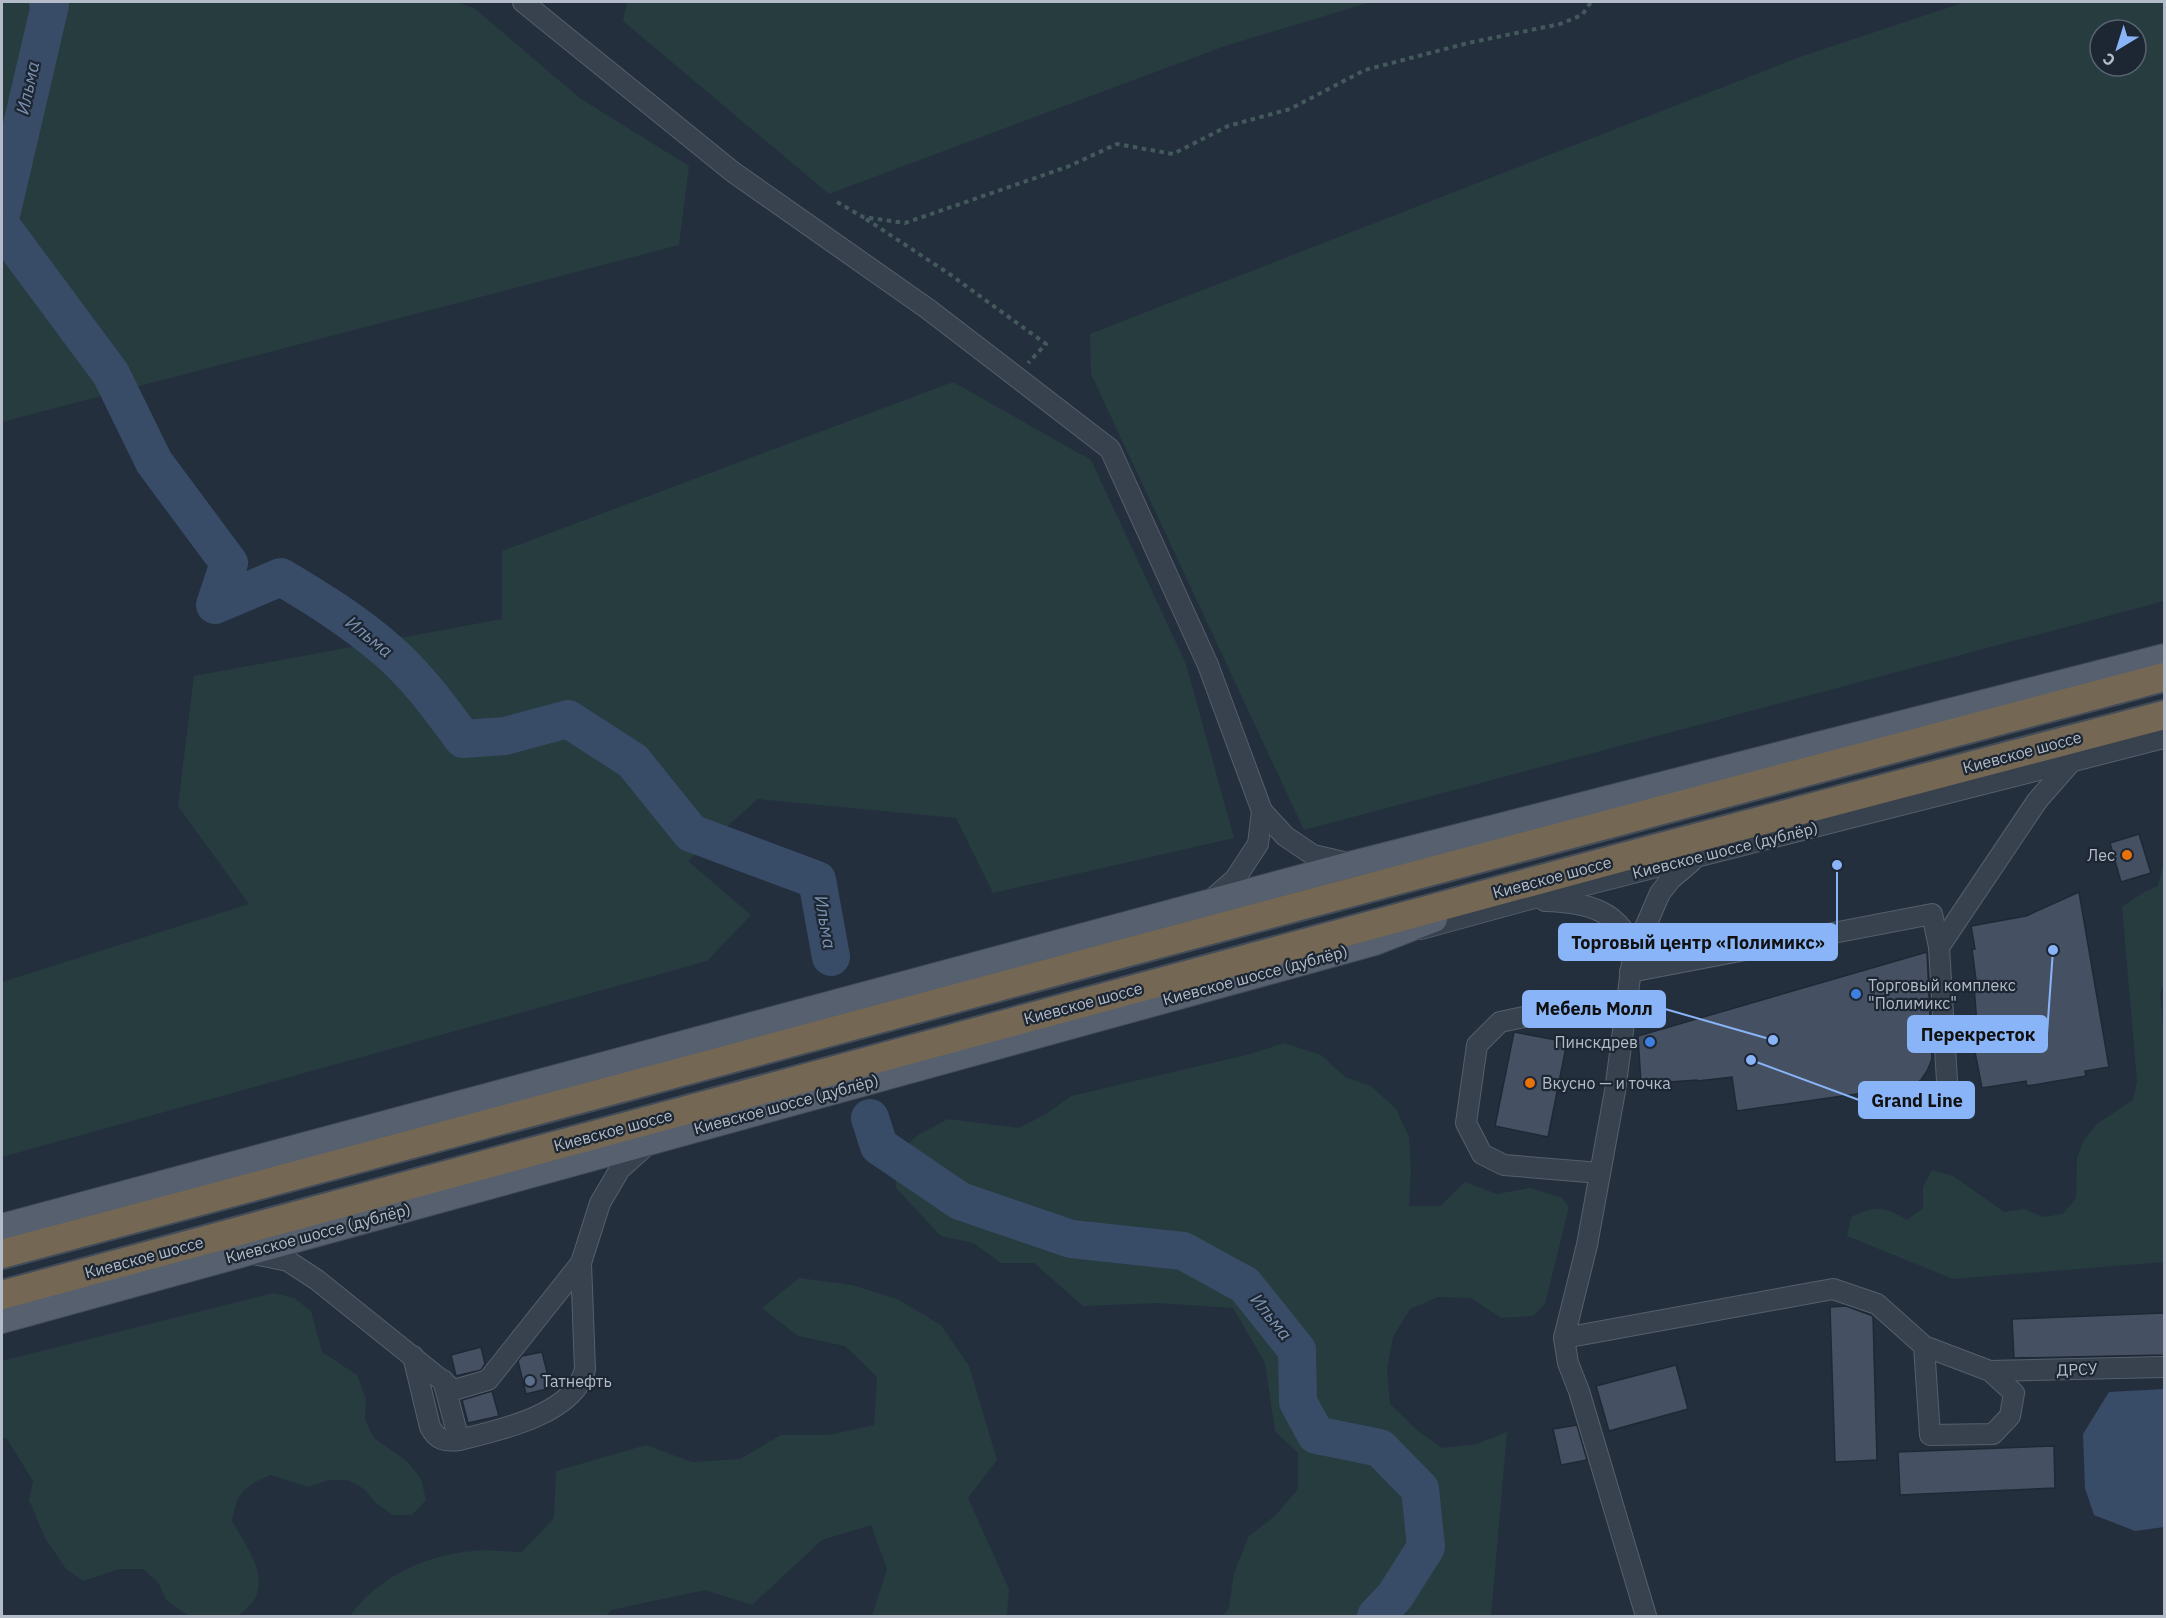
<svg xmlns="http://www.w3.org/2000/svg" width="2166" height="1618" viewBox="0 0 2166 1618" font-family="'IBM Plex Sans',sans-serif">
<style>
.green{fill:#263c3f;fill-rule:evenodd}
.water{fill:#394c67}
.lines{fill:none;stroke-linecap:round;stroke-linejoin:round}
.river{stroke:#394c67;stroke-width:38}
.building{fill:#455162;stroke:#1f2835;stroke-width:1.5}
.minor-casing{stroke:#565f6c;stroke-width:22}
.major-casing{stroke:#414a57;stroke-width:28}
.highway-casing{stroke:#434c59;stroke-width:32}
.path{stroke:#44595c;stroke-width:4;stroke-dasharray:4.5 4.5;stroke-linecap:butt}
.minor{stroke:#38414e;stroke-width:20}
.major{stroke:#56606e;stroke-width:26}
.highway{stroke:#746855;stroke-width:28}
.food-dot{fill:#e8710a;stroke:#1d2633;stroke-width:2}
.shop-dot{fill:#3f7fe0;stroke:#1d2633;stroke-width:2}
.service-dot{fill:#5c6f8a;stroke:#1d2633;stroke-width:2}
.labels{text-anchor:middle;stroke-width:4.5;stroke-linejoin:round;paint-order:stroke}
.street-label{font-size:16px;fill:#b4bcc9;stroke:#1d2633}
.poi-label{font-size:16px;fill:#b4bcc9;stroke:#1d2633;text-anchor:start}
.water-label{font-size:18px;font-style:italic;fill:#7c92b1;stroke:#1d2633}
.leader{fill:none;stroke:#8ab4f8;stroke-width:2}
.callout-dot{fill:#8ab4f8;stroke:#1d2633;stroke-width:2}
.callout{fill:#8ab4f8;stroke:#8ab4f8;stroke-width:2}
.callout-label{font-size:18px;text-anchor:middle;font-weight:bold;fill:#111}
</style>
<rect width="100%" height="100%" fill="#242f3e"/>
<g class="green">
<polygon points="2,2 456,2 474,8 581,99 689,166 679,245 2,422"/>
<polygon points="627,2 1371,2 1225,46 829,194 623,21"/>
<path d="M1965 2H2164V601L1304 830 1091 374 1090 334 1800 57ZM2100 30H2136V66H2100Z"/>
<polygon points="953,382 1091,460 1186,664 1234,838 993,893 956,818 758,799 688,861 751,915 707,961 2,1157 2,982 249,904 178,806 194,676 502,619 502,551"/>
<path d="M2164 861V984L2160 993 2164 1037V1262L1953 1279 1847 1236 1851 1217C1876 1205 1883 1206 1907 1220L1923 1208V1187L1932 1170 1953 1176 2004 1212 2024 1209 2043 1217 2063 1214 2076 1198 2077 1158 2084 1140 2097 1124 2133 1100 2137 1081 2122 907 2144 892 2158 886Z"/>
<polygon points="1284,1043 1321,1055 1345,1077 1371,1086 1396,1109 1409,1137 1411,1169 1409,1206 1440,1206 1465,1182 1497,1194 1530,1188 1562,1198 1569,1207 1545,1304 1533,1316 1501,1318 1471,1298 1438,1297 1410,1309 1393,1337 1387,1369 1390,1404 1417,1430 1442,1448 1477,1444 1507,1432 1491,1616 1223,1616 1229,1607 1234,1573 1249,1536 1275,1516 1298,1489 1298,1453 1275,1431 1265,1363 1233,1308 1158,1303 1083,1306 1034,1263 1001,1263 973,1243 941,1236 896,1188 894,1156 918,1135 948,1119 1019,1128 1046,1114 1071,1096 1250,1054"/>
<path d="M799 1278 852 1285 897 1299 941 1325 969 1366 997 1460 968 1498 1009 1589 1007 1616H872L887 1569 871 1525 822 1540 752 1605 705 1590 611 1610 606 1616H350C376 1578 426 1555 472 1551 488 1549 506 1552 522 1552L554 1518 556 1471 646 1445 692 1462 740 1459 781 1435H829L874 1425 877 1377 845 1346 798 1336 762 1308Z"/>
<path d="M274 1293 294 1298 311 1311 322 1352 357 1375 366 1399 365 1420 374 1438 408 1462 421 1479 426 1500 412 1515H392L376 1503 364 1489 348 1480H328L309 1487 270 1475C244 1487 237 1492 232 1521 245 1544 271 1577 252 1603 248 1608 242 1612 238 1616H189L166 1600 158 1582 143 1569H120L83 1581 66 1569 45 1538 29 1500 33 1481 7 1439 2 1438V1361Z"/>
</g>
<polygon class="water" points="2164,1389 2164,1527 2135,1531 2094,1515 2085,1488 2083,1434 2109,1392"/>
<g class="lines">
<g class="river">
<polyline points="2,211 50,5 48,2"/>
<path d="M2 227 111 374 154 462 229 563 215 605 281 577C318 599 355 622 388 651 417 676 440 708 463 739L505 736 568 719 633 761 691 833 817 880 831 957"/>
<polyline points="870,1118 879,1146 960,1201 1071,1239 1183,1251 1245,1285 1297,1350 1298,1402 1316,1435 1380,1448 1420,1489 1426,1547 1395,1596 1376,1616"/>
</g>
</g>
<g class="building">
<polygon points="2139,834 2151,873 2121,882 2110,843"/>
<polygon points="2079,892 2109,1067 2085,1071 2086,1076 2027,1086 2026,1081 1982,1088 1973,1042 1976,1042 1973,1025 1977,1024 1974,987 1977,987 1972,949 1975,949 1971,926 2026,916"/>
<polygon points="1927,952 1932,1059 1927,1071 1921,1080 1912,1086 1737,1111 1732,1077 1697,1081 1697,1080 1641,1084 1638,1036"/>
<polygon points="1514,1032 1567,1042 1548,1137 1495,1126"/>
<polygon points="1846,1306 1873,1316 1877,1460 1835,1462 1830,1307"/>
<polygon points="2164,1313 2164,1355 2014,1358 2012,1319"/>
<polygon points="481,1347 485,1364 481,1370 456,1376 451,1355"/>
<polygon points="542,1352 551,1388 526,1394 518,1361 522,1356"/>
<polygon points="1676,1365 1688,1409 1609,1431 1596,1386"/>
<polygon points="492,1391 499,1416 468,1423 462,1400"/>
<polygon points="1577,1425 1587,1460 1561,1465 1553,1429"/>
<polygon points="2054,1446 2055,1488 1900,1495 1898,1452"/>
</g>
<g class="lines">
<defs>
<g id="minor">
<polyline points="523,2 733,172 928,309 1110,449 1208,665 1262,811 1285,836 1313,855 1352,864"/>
<polyline points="1210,901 1235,879 1258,844 1262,811"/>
<path d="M1545 901C1585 902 1624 910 1633 955"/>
<polyline points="1421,929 1523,901 2164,738"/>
<polyline points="1939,947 2037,801 2071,762"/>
<polyline points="1630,972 1932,914 1939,947 1947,1081"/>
<polyline points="1600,1173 1504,1165 1482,1154 1466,1123 1477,1045 1500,1022 1543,1013 1624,1017"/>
<polyline points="249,1253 288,1261 317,1280 454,1390 488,1380 581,1263 600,1203 620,1169 649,1143"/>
<polyline points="1564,1338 1833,1289 1877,1304 1924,1346 1990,1371 2014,1393 2010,1416 1993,1434 1930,1435 1924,1346"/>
<path d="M413 1356 430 1427C437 1440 445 1442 459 1440"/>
<polyline points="1990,1371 2164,1367"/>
<path d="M443 1380 459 1440C497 1431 576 1414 585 1369L581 1263"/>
<polyline points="1646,1616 1579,1391 1568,1363 1564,1338 1587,1245 1615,1091 1633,955 1660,893 1671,879 1691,862"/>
</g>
<g id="major">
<polyline points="2,1227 1353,864 2164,657"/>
<polyline points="2,1320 1375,942 1434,919"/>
</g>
<g id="highway">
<polyline points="2,1254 1296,907 2164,677"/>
<polyline points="2,1295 1642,852 2164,715"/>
</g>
</defs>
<use href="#minor" class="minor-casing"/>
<use href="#major" class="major-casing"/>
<use href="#highway" class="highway-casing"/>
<g class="path">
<polyline points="837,202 863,217 905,223 1067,167 1117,144 1173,154 1228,126 1290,109 1365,70 1468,43 1560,24 1582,15 1591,2"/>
<polyline points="866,219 948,273 1046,344 1028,363"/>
</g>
<use href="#minor" class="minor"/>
<use href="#major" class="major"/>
<use href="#highway" class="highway"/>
</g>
<g class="food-dot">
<circle cx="2127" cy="855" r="6"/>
<circle cx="1530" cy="1083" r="6"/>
</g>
<g class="shop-dot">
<circle cx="1856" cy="994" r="6"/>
<circle cx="1650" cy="1042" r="6"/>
</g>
<circle class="service-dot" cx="530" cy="1381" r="6"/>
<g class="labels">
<g class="street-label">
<text transform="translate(2022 752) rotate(-15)" y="6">Киевское шоссе</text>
<text transform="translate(1725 850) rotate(-14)" y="6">Киевское шоссе (дублёр)</text>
<text transform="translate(1552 877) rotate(-15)" y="6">Киевское шоссе</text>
<text transform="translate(1255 975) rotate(-15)" y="6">Киевское шоссе (дублёр)</text>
<text transform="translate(1083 1003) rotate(-15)" y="6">Киевское шоссе</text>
<text transform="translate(786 1104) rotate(-15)" y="6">Киевское шоссе (дублёр)</text>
<text transform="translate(613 1130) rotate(-15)" y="6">Киевское шоссе</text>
<text transform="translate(318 1233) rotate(-15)" y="6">Киевское шоссе (дублёр)</text>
<text transform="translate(144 1257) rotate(-15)" y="6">Киевское шоссе</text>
<text transform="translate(2077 1369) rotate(-2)" y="6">ДРСУ</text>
</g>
<g class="poi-label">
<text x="2115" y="861" text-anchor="end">Лес</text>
<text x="1868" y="991">Торговый комплекс<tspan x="1868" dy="18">"Полимикс"</tspan></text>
<text x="1638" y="1048" text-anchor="end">Пинскдрев</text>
<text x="1542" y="1089">Вкусно — и точка</text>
<text x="542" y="1387">Татнефть</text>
</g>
<g class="water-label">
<text transform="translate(28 88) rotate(-78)" y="6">Ильма</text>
<text transform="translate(369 637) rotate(39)" y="6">Ильма</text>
<text transform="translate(825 922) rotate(80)" y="6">Ильма</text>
<text transform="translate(1271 1317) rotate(51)" y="6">Ильма</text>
</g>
</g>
<path class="leader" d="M1837 865L1837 942M1773 1040L1665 1009M2053 950L2047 1034M1751 1060L1859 1100"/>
<g class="callout-dot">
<circle cx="1837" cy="865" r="6"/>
<circle cx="1773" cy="1040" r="6"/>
<circle cx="2053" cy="950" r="6"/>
<circle cx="1751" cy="1060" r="6"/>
</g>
<g class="callout">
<rect x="1559" y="924" width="278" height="36" rx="6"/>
<rect x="1523" y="991" width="142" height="36" rx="6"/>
<rect x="1908" y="1016" width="139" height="36" rx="6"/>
<rect x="1859" y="1082" width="115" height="36" rx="6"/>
</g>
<g class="callout-label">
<text x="1698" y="949">Торговый центр «Полимикс»</text>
<text x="1594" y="1015">Мебель Молл</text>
<text x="1978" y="1041">Перекресток</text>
<text x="1917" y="1107">Grand Line</text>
</g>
<rect width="2166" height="1618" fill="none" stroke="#b4bcc9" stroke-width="6"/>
<g transform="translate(2118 48) rotate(218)"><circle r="28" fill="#1d2633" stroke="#59626f" stroke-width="1.5"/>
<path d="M0-4.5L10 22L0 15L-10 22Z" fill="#8ab4f8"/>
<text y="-9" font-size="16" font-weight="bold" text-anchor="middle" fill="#b4bcc9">С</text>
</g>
</svg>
